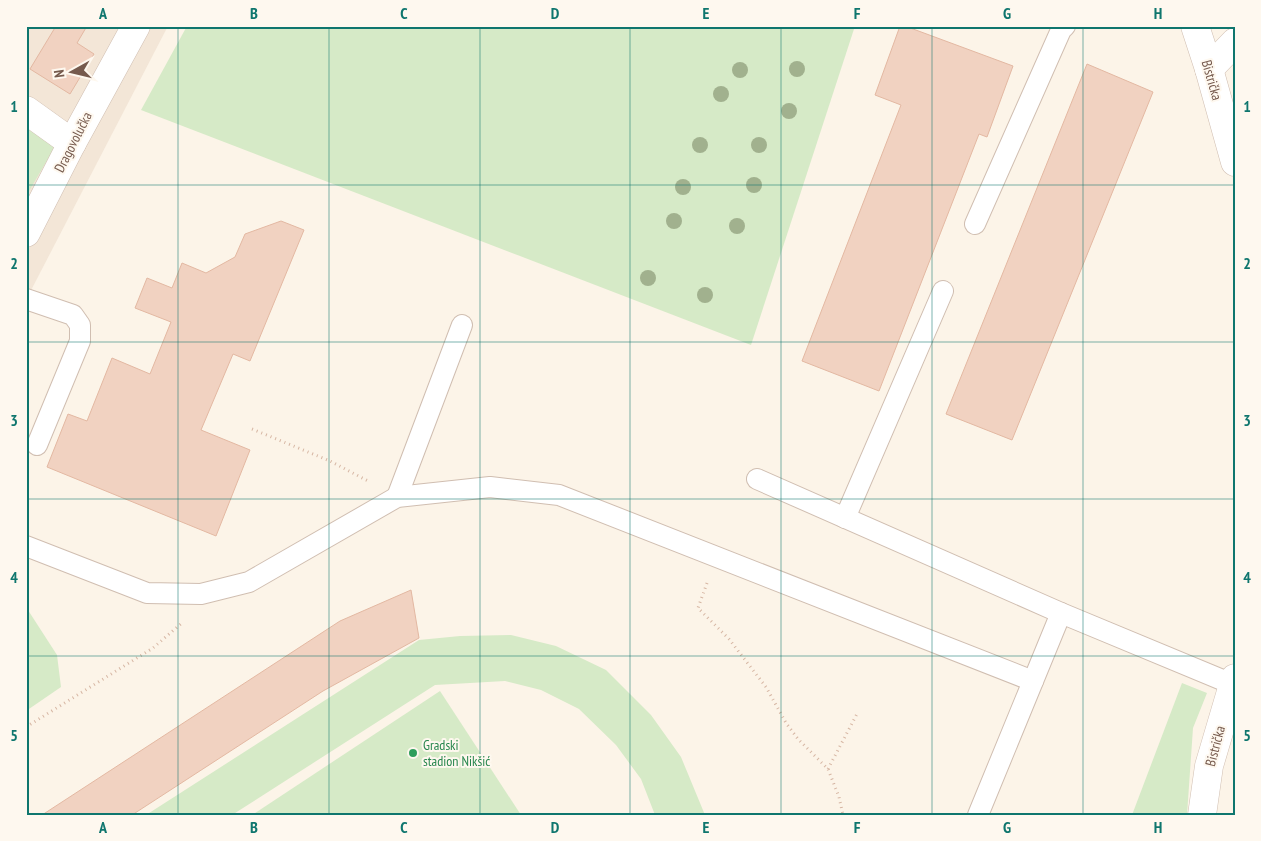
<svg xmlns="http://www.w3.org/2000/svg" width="1261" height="841" viewBox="0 0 1261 841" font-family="'PT Sans Narrow',sans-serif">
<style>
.residential{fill:#f3e6d7}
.green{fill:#d6eac7}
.building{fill:#f1d2c1;stroke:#e3b8a2}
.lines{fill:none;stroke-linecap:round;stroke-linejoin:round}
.service-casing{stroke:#d0beb1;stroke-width:22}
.minor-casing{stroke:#d0beb1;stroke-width:29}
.path{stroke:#d6b6a3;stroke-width:3;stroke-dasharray:1 4;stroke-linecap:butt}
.service{stroke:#fff;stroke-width:20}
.minor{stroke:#fff;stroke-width:28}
.tree{fill:#a1b18e}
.grid{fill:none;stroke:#0f766e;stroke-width:1;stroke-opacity:0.55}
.leisure-dot{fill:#2e9e5b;stroke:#fef8ef;stroke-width:2}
.labels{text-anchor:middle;stroke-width:4;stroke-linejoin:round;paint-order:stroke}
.street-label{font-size:14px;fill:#765a4d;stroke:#fef8ef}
.leisure-label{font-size:14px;fill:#27864d;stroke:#fef8ef;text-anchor:start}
.neatline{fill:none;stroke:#0f766e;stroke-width:2}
.grid-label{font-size:16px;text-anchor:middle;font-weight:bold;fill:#0f766e}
</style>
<rect width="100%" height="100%" fill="#fcf4e8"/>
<polygon class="residential" points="26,26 168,26 26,300"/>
<g class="green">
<polygon points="187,26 855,26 751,345 141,110"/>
<polygon points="26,127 55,147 26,196"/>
<polygon points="26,607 57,655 61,687 26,711"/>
<polygon points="511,635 556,646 606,670 651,715 681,757 705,815 655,815 641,779 616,745 579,709 541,690 505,681 435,685 232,815 146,815 419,640 460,636"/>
<polygon points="1182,683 1207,693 1193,728 1187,815 1132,815"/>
<polygon points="440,691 521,815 252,815"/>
</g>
<g class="building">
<polygon points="56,26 87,26 77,43 94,54 70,94 30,69"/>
<polygon points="900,26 905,26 1013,66 987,137 979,134 879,391 802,361 901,105 875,95"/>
<polygon points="1087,64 1153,92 1012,440 946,414"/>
<polygon points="281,221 304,230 250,361 233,354 201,430 250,450 216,536 47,467 68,414 87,421 112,358 150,374 171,322 135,308 147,278 172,288 182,263 206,273 235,257 245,234"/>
<polygon points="411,590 419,638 323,691 132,815 42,815 340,621"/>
</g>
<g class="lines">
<defs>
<g id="service">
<polyline points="975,224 1061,30 1065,26"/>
<polyline points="26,299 73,315 80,325 80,341 37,445"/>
<polyline points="757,479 1061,613 1232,684"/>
<polyline points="397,497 462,325"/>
<polyline points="845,518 943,291"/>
<polyline points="26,546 147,593 201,594 249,582 397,497 490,487 559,495 1033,681"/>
<polyline points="978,815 1061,613"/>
</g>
<g id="minor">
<polyline points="1195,26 1209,69 1235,162"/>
<polyline points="1209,69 1235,42"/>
<polyline points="26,110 72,143"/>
<polyline points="26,233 72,143 136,26"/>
<polyline points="1202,815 1209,766 1235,678"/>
</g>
</defs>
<use href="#service" class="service-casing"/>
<use href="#minor" class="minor-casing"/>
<g class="path">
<polyline points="252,429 330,461 368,481"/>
<polyline points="707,583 698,608 729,639 766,687 786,723 798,739 828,769 839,797 843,815"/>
<polyline points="26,727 153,648 183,622"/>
<polyline points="828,769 858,712"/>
</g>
<use href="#service" class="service"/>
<use href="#minor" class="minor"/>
</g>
<g class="tree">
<circle cx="797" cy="69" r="8"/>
<circle cx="740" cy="70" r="8"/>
<circle cx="721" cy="94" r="8"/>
<circle cx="789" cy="111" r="8"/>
<circle cx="700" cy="145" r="8"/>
<circle cx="759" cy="145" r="8"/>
<circle cx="754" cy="185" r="8"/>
<circle cx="683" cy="187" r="8"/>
<circle cx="674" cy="221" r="8"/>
<circle cx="737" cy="226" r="8"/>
<circle cx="648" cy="278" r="8"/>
<circle cx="705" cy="295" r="8"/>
</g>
<path class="grid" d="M178 26V815M329 26V815M480 26V815M630 26V815M781 26V815M932 26V815M1083 26V815M26 185H1235M26 342H1235M26 499H1235M26 656H1235"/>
<circle class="leisure-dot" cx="413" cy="753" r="5"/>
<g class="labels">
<g class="street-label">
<text transform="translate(1212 80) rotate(74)" y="5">Bistrička</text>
<text transform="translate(73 142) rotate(-63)" y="5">Dragovolučka</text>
<text transform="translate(1215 746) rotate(-75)" y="5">Bistrička</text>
</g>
<g class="leisure-label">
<text x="423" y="750">Gradski<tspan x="423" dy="16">stadion Nikšić</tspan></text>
</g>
</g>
<rect width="1261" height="841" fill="none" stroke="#fef8ef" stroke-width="55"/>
<g transform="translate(72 72) rotate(262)" stroke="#fef8ef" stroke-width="4" paint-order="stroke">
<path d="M0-4L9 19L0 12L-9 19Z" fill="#765a4d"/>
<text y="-8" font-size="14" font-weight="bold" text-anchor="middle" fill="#765a4d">N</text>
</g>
<rect x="28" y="28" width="1206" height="786" class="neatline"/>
<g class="grid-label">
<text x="103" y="19">A</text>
<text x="254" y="19">B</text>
<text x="404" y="19">C</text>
<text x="555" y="19">D</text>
<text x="706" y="19">E</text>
<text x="857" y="19">F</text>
<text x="1007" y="19">G</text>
<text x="1158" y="19">H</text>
<text x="14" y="112">1</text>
<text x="1247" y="112">1</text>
<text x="14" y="269">2</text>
<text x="1247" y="269">2</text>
<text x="14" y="426">3</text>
<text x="1247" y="426">3</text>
<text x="14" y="583">4</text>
<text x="1247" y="583">4</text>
<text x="14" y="741">5</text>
<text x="1247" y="741">5</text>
<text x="103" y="833">A</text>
<text x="254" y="833">B</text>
<text x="404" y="833">C</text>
<text x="555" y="833">D</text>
<text x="706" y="833">E</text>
<text x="857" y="833">F</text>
<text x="1007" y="833">G</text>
<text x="1158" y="833">H</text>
</g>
</svg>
